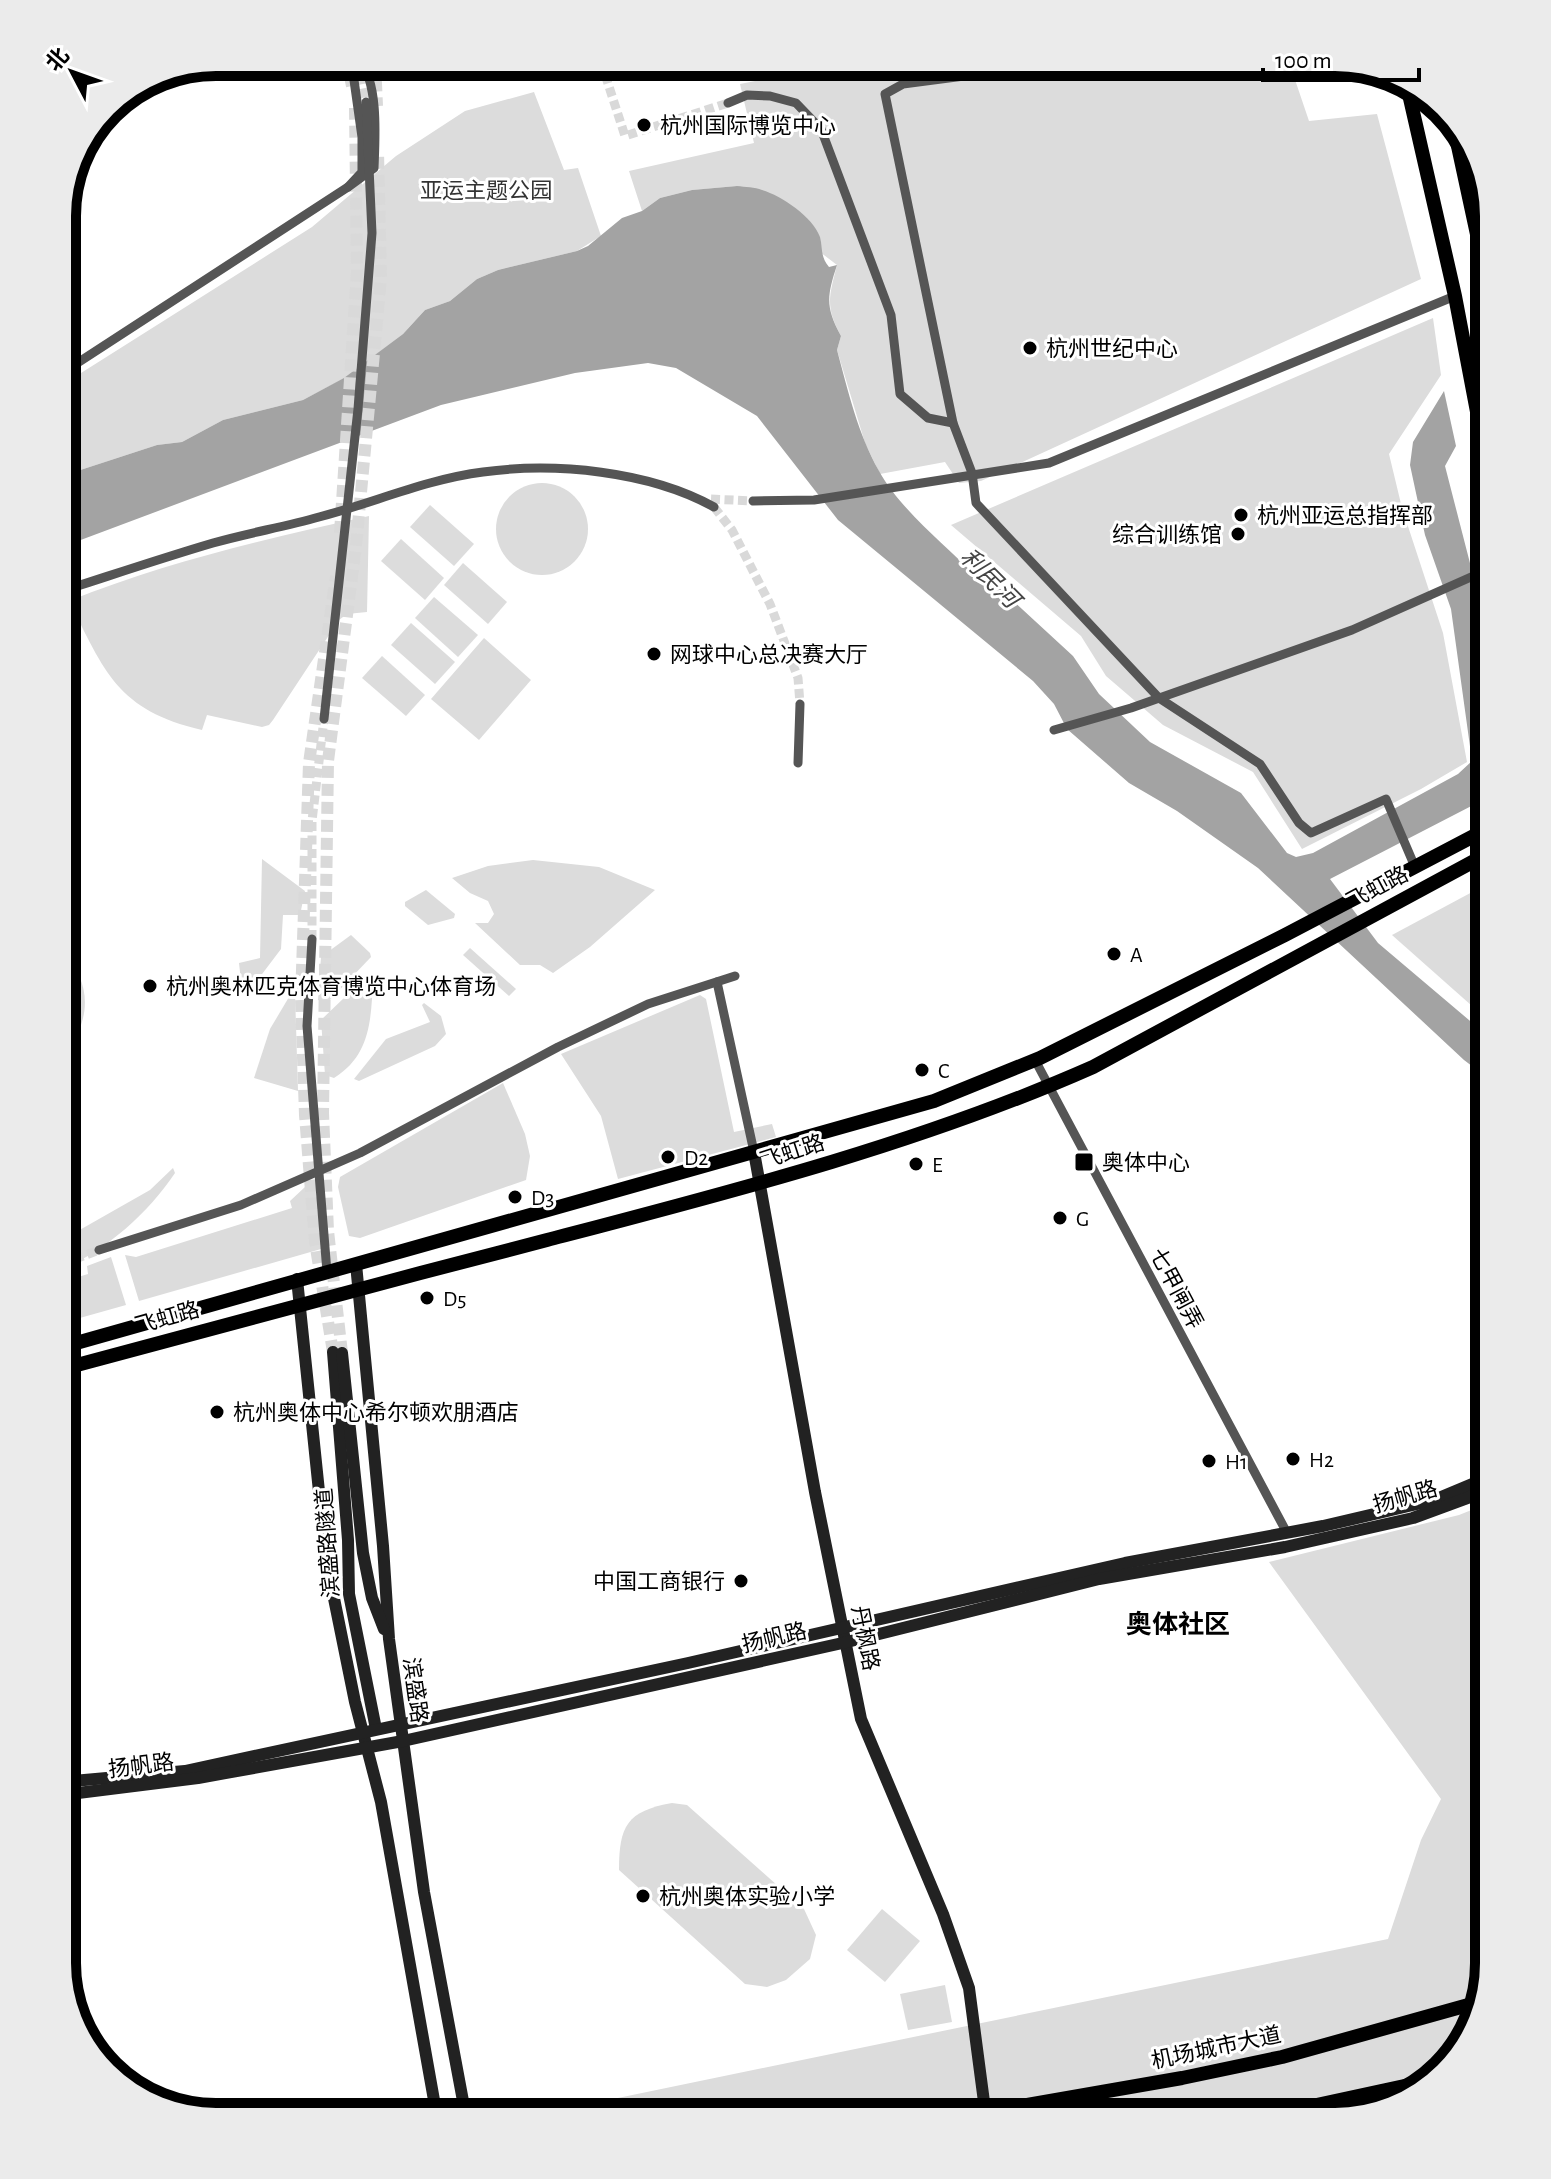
<svg xmlns="http://www.w3.org/2000/svg" width="1551" height="2179" viewBox="0 0 1551 2179" font-family="'Alegreya Sans','Noto Sans SC',sans-serif">
<style>
.green{fill:#dcdcdc}
.water{fill:#a3a3a3}
.lines{fill:none;stroke-linecap:round;stroke-linejoin:round}
.street-tunnel{stroke:#d9d9d9;stroke-width:9;stroke-dasharray:9 4.5;stroke-linecap:butt}
.secondary-tunnel{stroke:#d9d9d9;stroke-width:12;stroke-dasharray:12 6;stroke-linecap:butt}
.street{stroke:#555;stroke-width:9}
.secondary{stroke:#222;stroke-width:12}
.primary{stroke:#000;stroke-width:14}
.poi-dot{fill:#000;stroke:#fff;stroke-width:3}
.labels{text-anchor:middle;stroke-width:6;stroke-linejoin:round;paint-order:stroke}
.poi-label{font-size:22px;fill:#000;stroke:#fff;text-anchor:start}
.park-label{font-size:22px;fill:#333;stroke:#fff}
.street-label{font-size:22px;fill:#000;stroke:#fff}
.water-label{font-size:24px;font-style:italic;fill:#444;stroke:#fff}
.quarter-label{font-size:26px;font-weight:bold;fill:#000;stroke:#fff}
.rim{fill:none;stroke:#000;stroke-width:10}
</style>
<rect width="100%" height="100%" fill="#fff"/>
<g class="green">
<path d="M854 62H1289L1309 121 1377 114 1421 279 981 481 959 483 945 462 880 474 865 443 837 350 841 336C825 306 829 297 837 265L820 252V237L737 186 692 190 660 198 642 211 629 171 754 143 740 84Z"/>
<polygon points="534,92 564,170 578,168 601,236 577,251 498,270 477,279 450,301 425,310 403,334 345,378 303,400 223,420 182,442 157,445 62,476 62,385 312,227 396,156 465,111"/>
<polygon points="1433,318 1441,375 1389,454 1402,508 1443,633 1467,762 1421,789 1302,849 1253,772 1163,725 1106,676 1081,636 951,525"/>
<circle cx="542" cy="529" r="46"/>
<polygon points="430,505 474,544 454,566 410,527"/>
<path d="M369 516 367 612 347 614 339 620 273 720 269 725 262 727 207 715 202 730C117 710 105 672 69 601 166 562 266 539 369 516Z"/>
<polygon points="401,539 444,578 425,600 381,561"/>
<polygon points="463,563 507,602 488,624 444,585"/>
<polygon points="434,597 478,635 458,657 415,618"/>
<polygon points="411,623 455,662 435,684 391,645"/>
<polygon points="484,638 531,680 479,740 431,699"/>
<polygon points="382,656 425,695 406,716 362,678"/>
<polygon points="262,859 305,891 300,915 283,915 281,949 247,994 242,990 239,963 260,958"/>
<polygon points="533,860 599,867 655,890 590,947 553,973 540,965 520,965 475,923 488,923 494,914 488,901 470,893 452,878 488,866"/>
<polygon points="1489,883 1489,1021 1392,935"/>
<polygon points="426,890 455,914 454,918 428,925 405,906 405,902"/>
<polygon points="351,935 370,953 371,957 327,1003 318,1000 321,957"/>
<polygon points="470,948 516,989 509,996 463,955"/>
<path d="M62 954C94 981 91 1026 62 1055Z"/>
<path d="M369 974 373 980C371 1019 371 1055 334 1078L325 1075 321 1020Z"/>
<polygon points="292,992 295,993 298,1091 254,1078 270,1029"/>
<polygon points="700,995 706,999 734,1132 772,1124 776,1137 618,1179 601,1116 561,1054"/>
<polygon points="424,1003 441,1016 446,1034 435,1046 359,1081 354,1079 386,1039 430,1022 422,1005"/>
<polygon points="503,1083 525,1134 530,1156 526,1180 360,1238 349,1236 338,1187 340,1177"/>
<path d="M173 1168 175 1173C149 1212 106 1251 62 1269V1240L150 1190Z"/>
<polygon points="305,1187 316,1191 321,1249 139,1301 125,1255 136,1257 292,1208 290,1201"/>
<polygon points="111,1257 126,1305 62,1323 62,1282 88,1274 87,1266"/>
<polygon points="1489,1503 1489,1964 1469,2040 1412,2096 1336,2117 526,2117 1388,1939 1421,1840 1441,1799 1269,1562 1459,1515"/>
<path d="M672 1803 687 1805 804 1909 816 1935 810 1959 786 1980 767 1987 745 1984 619 1870C619 1826 627 1811 672 1803Z"/>
<polygon points="882,1909 920,1941 885,1982 847,1950"/>
<polygon points="945,1985 952,2022 908,2030 900,1994"/>
</g>
<path class="water" d="M737 186C745 187 755 187 762 190 782 196 813 217 820 237 823 249 820 256 829 267L837 265C827 296 825 307 841 336L837 350C848 391 858 434 879 471 900 509 944 544 975 575L982 572 1073 656 1099 694 1150 742 1241 793 1287 853 1296 857 1313 853 1458 774 1472 761 1451 609 1425 535 1410 465 1413 442 1444 391 1456 446 1445 466 1480 602 1489 669V794L1483 800 1330 879 1378 943 1489 1037V1079L1464 1060 1258 868 1177 811 1129 783 1067 729 1054 704 1033 681 838 520 757 416 676 368 648 363 575 373 441 405 62 547V476L157 445 182 442 223 420 303 400 344 378 403 334 425 310 450 301 477 279 498 270 577 251 588 246 622 218 642 211 660 198 692 190Z"/>
<g class="lines">
<g class="street-tunnel">
<polyline points="358,62 366,102"/>
<polyline points="601,62 625,136 728,103"/>
<polyline points="711,499 753,501"/>
<polyline points="714,507 732,530 770,604 798,678 800,704"/>
<polyline points="312,939 312,821 324,719"/>
<polyline points="62,1264 99,1250"/>
</g>
<g class="secondary-tunnel">
<polyline points="347,62 352,86"/>
<polyline points="371,62 376,83 377,106"/>
<polyline points="340,533 357,271 355,108"/>
<polyline points="333,1352 315,1242 305,1115 301,999 309,763 336,576"/>
<polyline points="342,1353 328,1231 323,1113 328,761 356,546 381,278 378,152"/>
</g>
<g class="street">
<path d="M357 62 353 73 362 137V172L348 187 374 168C375 140 379 83 360 62"/>
<polyline points="1071,62 903,84 885,94 953,423 972,473 976,503 1159,698 1260,764 1299,823 1311,833 1386,799 1415,867"/>
<polyline points="728,103 747,95 770,96 796,103 821,129 891,315 900,394 928,418 953,423"/>
<polyline points="62,373 348,187"/>
<polyline points="753,501 814,500 1049,463 1455,296"/>
<path d="M62 591C112 575 162 558 213 543 248 533 284 527 319 517 373 503 427 479 483 472 555 462 649 471 714 507"/>
<polyline points="324,719 358,409 372,233 366,102"/>
<polyline points="1054,730 1131,708 1352,630 1489,569"/>
<polyline points="798,763 800,704"/>
<polyline points="312,939 307,1026 327,1272"/>
<polyline points="717,982 754,1152"/>
<polyline points="1035,1060 1287,1533"/>
<polyline points="99,1250 241,1205 360,1153 558,1047 648,1004 735,976"/>
</g>
<g class="secondary">
<polyline points="754,1152 815,1492 861,1719 943,1914 969,1988 986,2117"/>
<polyline points="356,1264 383,1546 389,1639 424,1892 466,2117"/>
<polyline points="297,1279 326,1559 355,1702 381,1802 437,2117"/>
<polyline points="333,1352 348,1540 349,1594 376,1729"/>
<polyline points="342,1353 363,1553 372,1598 384,1629"/>
<polyline points="62,1782 185,1771 688,1663 1125,1563 1323,1526 1434,1500 1489,1477"/>
<polyline points="62,1795 198,1778 403,1741 847,1642 1099,1579 1285,1547 1413,1518 1489,1490"/>
</g>
<g class="primary">
<polyline points="1406,81 1455,296 1489,475"/>
<polyline points="1453,123 1489,290"/>
<polyline points="62,1347 934,1101 1040,1058 1285,935 1489,828"/>
<path d="M62 1369C223 1325 385 1282 547 1240 731 1192 919 1144 1093 1067L1489 853"/>
<polyline points="958,2117 1182,2078 1282,2057 1479,2002"/>
<polyline points="1262,2117 1409,2085 1431,2077"/>
</g>
</g>
<g class="poi-dot">
<circle cx="644" cy="125" r="8"/>
<circle cx="1030" cy="348" r="8"/>
<circle cx="1241" cy="515" r="8"/>
<circle cx="1238" cy="534" r="8"/>
<circle cx="654" cy="654" r="8"/>
<circle cx="1114" cy="954" r="8"/>
<circle cx="150" cy="986" r="8"/>
<circle cx="922" cy="1070" r="8"/>
<circle cx="668" cy="1157" r="8"/>
<rect x="1074" y="1152" width="20" height="20" rx="4"/>
<circle cx="916" cy="1164" r="8"/>
<circle cx="515" cy="1197" r="8"/>
<circle cx="1060" cy="1218" r="8"/>
<circle cx="427" cy="1298" r="8"/>
<circle cx="217" cy="1412" r="8"/>
<circle cx="1293" cy="1459" r="8"/>
<circle cx="1209" cy="1461" r="8"/>
<circle cx="741" cy="1581" r="8"/>
<circle cx="643" cy="1896" r="8"/>
</g>
<g class="labels">
<g class="poi-label">
<text x="660" y="133">杭州国际博览中心</text>
<text x="1046" y="356">杭州世纪中心</text>
<text x="1257" y="523">杭州亚运总指挥部</text>
<text x="1222" y="542" text-anchor="end">综合训练馆</text>
<text x="670" y="662">网球中心总决赛大厅</text>
<text x="1130" y="962">A</text>
<text x="166" y="994">杭州奥林匹克体育博览中心体育场</text>
<text x="938" y="1078">C</text>
<text x="684" y="1165">D2</text>
<text x="1102" y="1170">奥体中心</text>
<text x="932" y="1172">E</text>
<text x="531" y="1205">D3</text>
<text x="1076" y="1226">G</text>
<text x="443" y="1306">D5</text>
<text x="233" y="1420">杭州奥体中心希尔顿欢朋酒店</text>
<text x="1309" y="1467">H2</text>
<text x="1225" y="1469">H1</text>
<text x="725" y="1589" text-anchor="end">中国工商银行</text>
<text x="659" y="1904">杭州奥体实验小学</text>
</g>
<g class="park-label">
<text x="486" y="198">亚运主题公园</text>
</g>
<g class="street-label">
<text transform="translate(1377 887) rotate(-28)" y="8">飞虹路</text>
<text transform="translate(792 1151) rotate(-18)" y="8">飞虹路</text>
<text transform="translate(1177 1288) rotate(62)" y="8">七甲闸弄</text>
<text transform="translate(167 1317) rotate(-16)" y="8">飞虹路</text>
<text transform="translate(1405 1496) rotate(-16)" y="8">扬帆路</text>
<text transform="translate(327 1543) rotate(-94)" y="8">滨盛路隧道</text>
<text transform="translate(774 1637) rotate(-13)" y="8">扬帆路</text>
<text transform="translate(866 1638) rotate(79)" y="8">丹枫路</text>
<text transform="translate(416 1690) rotate(82)" y="8">滨盛路</text>
<text transform="translate(141 1765) rotate(-7)" y="8">扬帆路</text>
<text transform="translate(1216 2047) rotate(-12)" y="8">机场城市大道</text>
</g>
<g class="water-label">
<text transform="translate(990 578) rotate(45)" y="8">利民河</text>
</g>
<g class="quarter-label">
<text x="1178" y="1633">奥体社区</text>
</g>
</g>
<path d="M0 0H1551V2179H0ZM216 76H1335A140 140 0 0 1 1475 216V1963A140 140 0 0 1 1335 2103H216A140 140 0 0 1 76 1963V216A140 140 0 0 1 216 76Z" fill="#ebebeb" fill-rule="evenodd"/>
<path class="rim" d="M216 76H1335A140 140 0 0 1 1475 216V1963A140 140 0 0 1 1335 2103H216A140 140 0 0 1 76 1963V216A140 140 0 0 1 216 76Z"/>
<g transform="translate(72 72) rotate(311)" stroke="#ffffff" stroke-width="6" paint-order="stroke">
<path d="M0-6L14 30L0 20L-14 30Z" fill="#000000"/>
<text y="-12" font-size="22" font-weight="bold" text-anchor="middle" fill="#000000">北</text>
</g>
<path d="M1263 68v12h156v-12" fill="none" stroke="#000000" stroke-width="4"/>
<text x="1275" y="68" font-size="24" fill="#000000" stroke="#ffffff" stroke-width="6" paint-order="stroke">100 m</text>
</svg>
